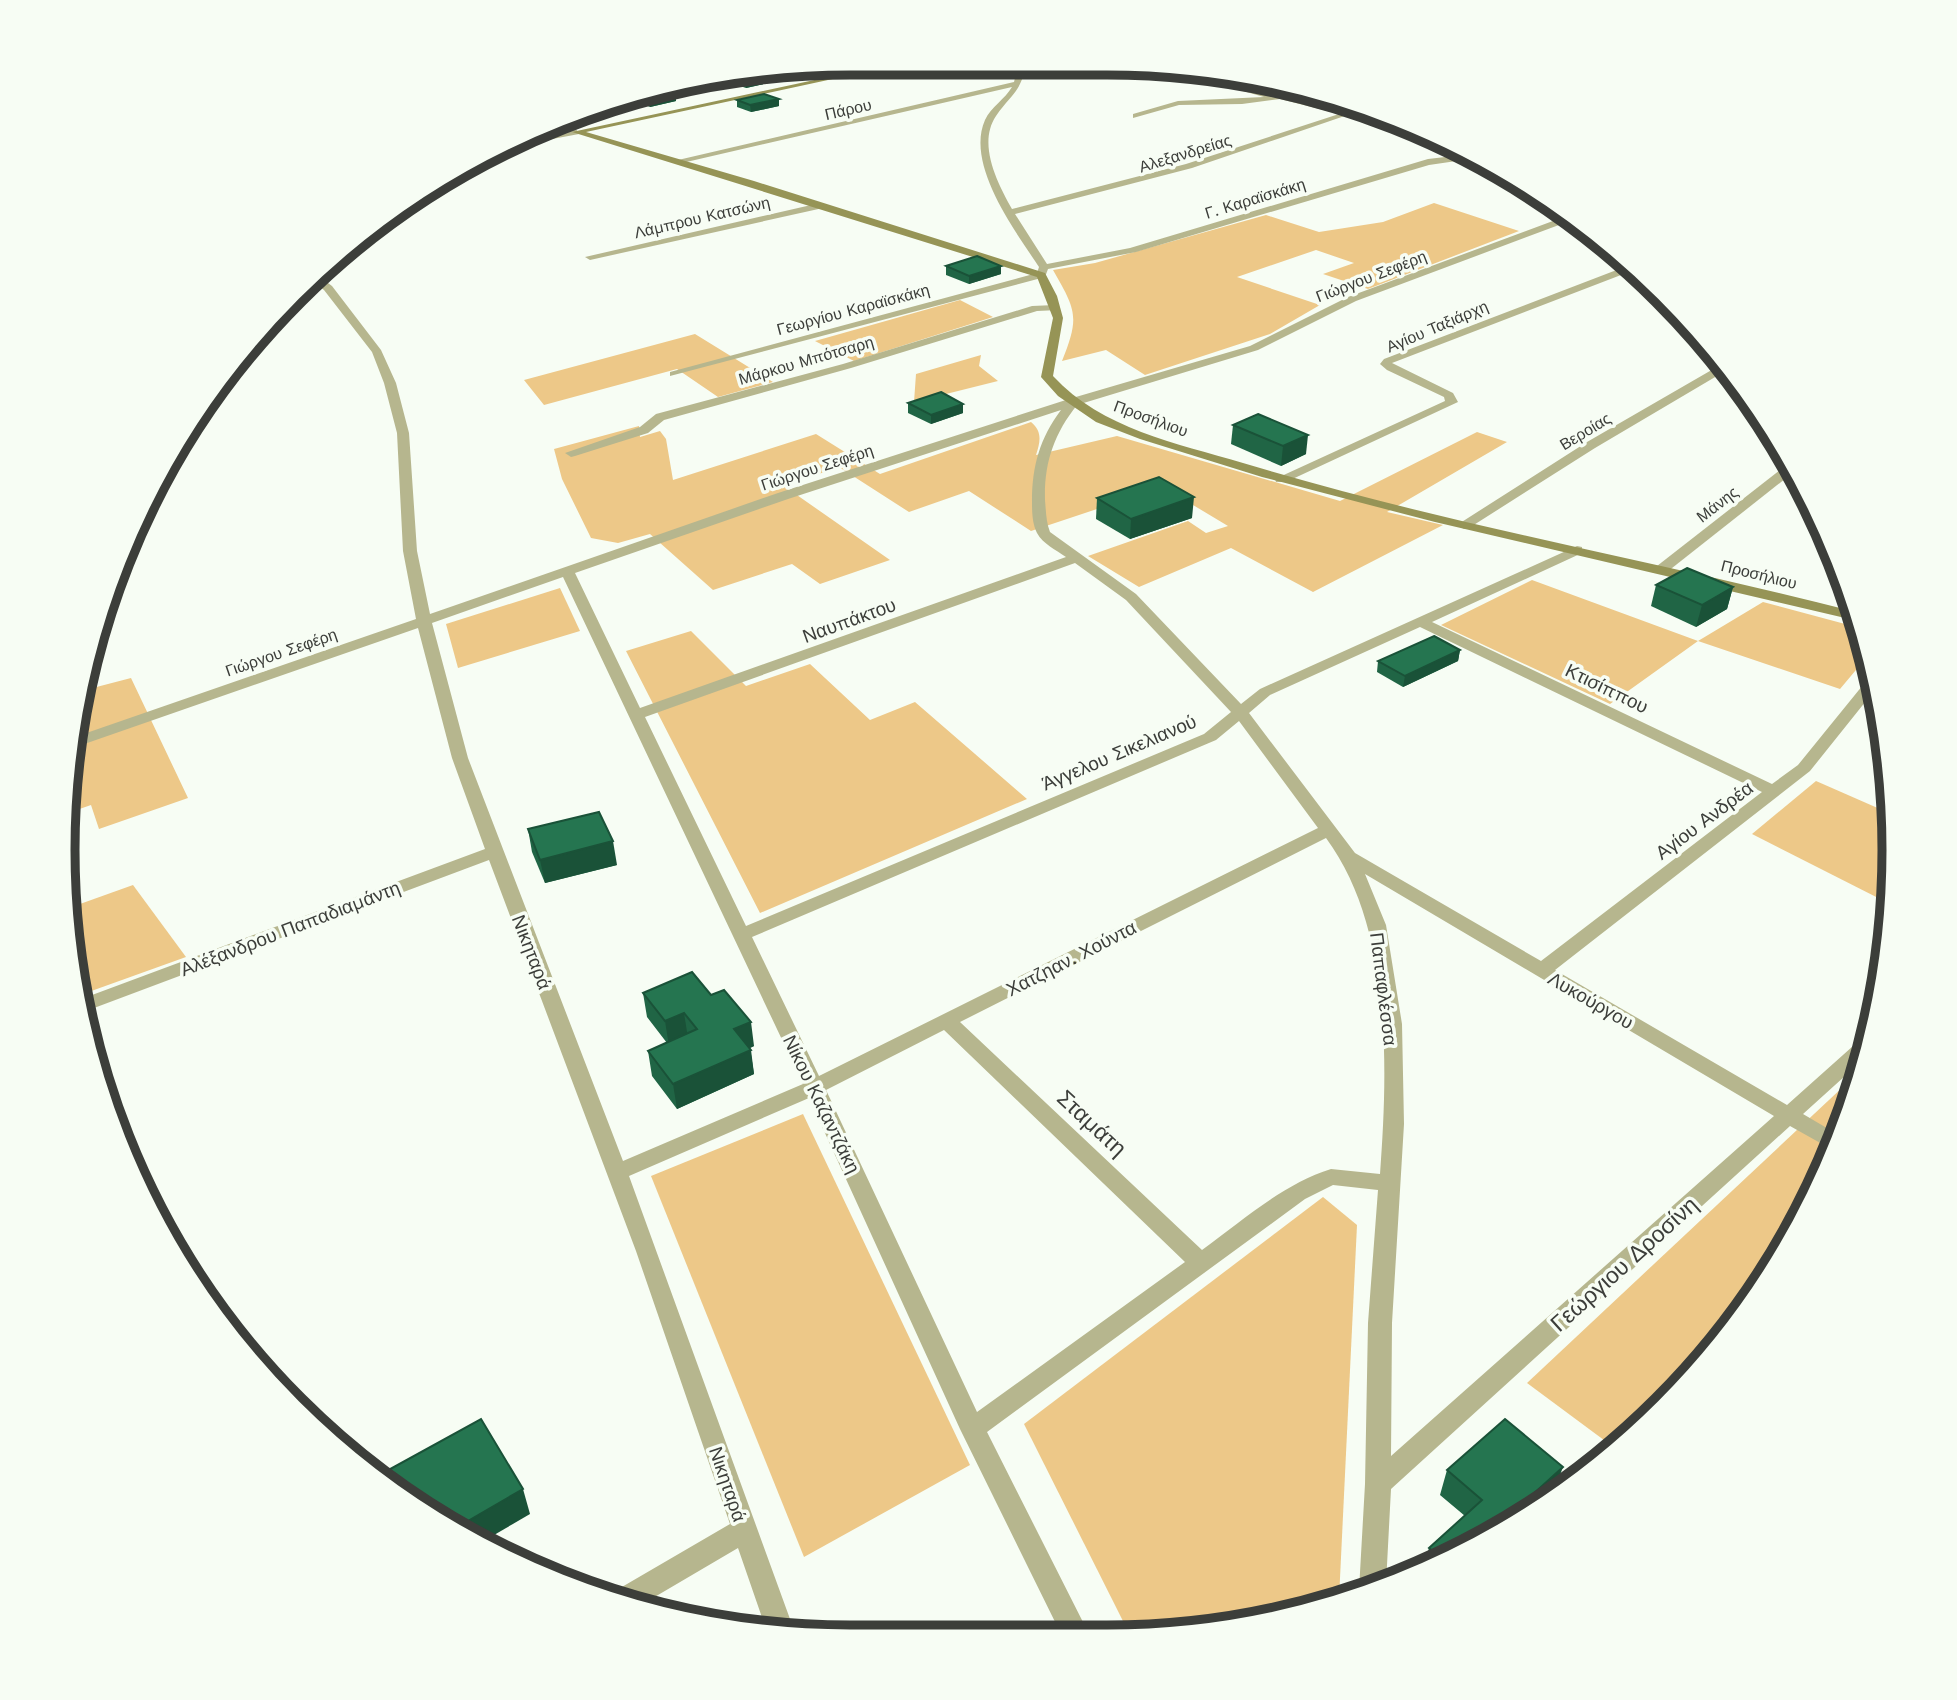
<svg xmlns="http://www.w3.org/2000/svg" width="1957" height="1700" viewBox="0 0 1957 1700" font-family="'Work Sans',sans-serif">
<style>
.green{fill:#edc888}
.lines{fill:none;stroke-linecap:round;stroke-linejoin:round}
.street{fill:#b6b68e;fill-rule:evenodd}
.secondary{fill:#969456;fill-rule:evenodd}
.wall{fill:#206545}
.shaded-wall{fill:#1a5238}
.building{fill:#257550;stroke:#1a5238;stroke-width:2}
.labels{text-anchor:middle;stroke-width:7;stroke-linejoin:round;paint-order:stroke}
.far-street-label{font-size:16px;fill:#3c3e3a;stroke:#f7fdf4}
.street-label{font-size:19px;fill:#3c3e3a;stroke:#f7fdf4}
.near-street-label{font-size:23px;fill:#3c3e3a;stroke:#f7fdf4}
.rim{fill:none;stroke:#3c3e3a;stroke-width:9}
</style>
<rect width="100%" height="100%" fill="#f7fdf4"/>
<g class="green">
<path d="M1434 203 1519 231 1368 289 1323 274 1354 263 1316 250 1237 277 1320 305 1270 334 1145 375 1106 350 1062 361C1080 317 1076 310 1053 270L1095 263 1266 215 1319 232 1383 222Z"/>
<polygon points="960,300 993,317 854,361 815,341"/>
<polygon points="695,334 773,382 718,397 677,369 544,405 524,380"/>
<polygon points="981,355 979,366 998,381 914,402 916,374"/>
<path d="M1031 422C1043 432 1040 442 1036 455L1117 436 1340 501 1477 432 1507 442 1387 512 1443 525 1313 592 1231 548 1139 587 1088 556 1188 521 1206 533 1228 526 1163 487 1031 531 969 491 909 512 839 467 784 486 890 560 820 584 792 564 713 590 650 534 618 543 591 538 562 479 554 449 639 426 640 437 660 431 666 439 673 480 816 434 880 474Z"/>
<polygon points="1532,580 1698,641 1763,602 1860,628 1866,658 1840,689 1698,641 1610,704 1441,625"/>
<polygon points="560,588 580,631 458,668 446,624"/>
<polygon points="691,631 746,686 810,664 870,720 915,702 1027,799 760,913 626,651"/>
<polygon points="131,678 188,798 99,829 91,805 68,813 70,747 85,690"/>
<polygon points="1816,781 1889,813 1892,905 1752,834"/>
<polygon points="133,885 186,957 83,994 66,909"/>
<polygon points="1861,1070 1813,1198 1731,1329 1626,1442 1616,1449 1527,1383"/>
<polygon points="803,1114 970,1465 804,1557 651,1176"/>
<polygon points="1323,1197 1357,1225 1339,1599 1159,1635 1130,1635 1024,1424"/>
</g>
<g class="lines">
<g class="street">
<polygon points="825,66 849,74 850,76 843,78 817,67"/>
<path d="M1018 66H1026C1019 95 1011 94 996 116 977 144 998 184 1012 209L1186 164 1339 114 1280 99 1242 104 1179 105 1133 118V114L1178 101 1264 97 1166 69H1179L1269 93V96L1280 95 1347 111 1362 105 1368 108 1192 168 1015 214 1047 264 1130 248 1428 159 1471 154 1477 158 1429 165 1136 252 1048 269 1045 277 670 376V372L1037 273 1039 267C1016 232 965 165 985 120 991 107 1005 99 1012 87L682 163 678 160 1014 82Z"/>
<polygon points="576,129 579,134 493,150 502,144"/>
<polygon points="820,203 823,204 823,208 590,260 585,257"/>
<path d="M1569 215 1575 219 1356 301 1258 350 1077 405C1054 434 1044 463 1045 500 1046 511 1046 522 1050 532L1136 594 1241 704 1260 689 1577 546 1582 547V553L1432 622 1772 784 1798 765 1867 680 1871 679 1874 691 1810 771 1555 970 1787 1105 1862 1038 1870 1036 1866 1057 1803 1114 1837 1134 1831 1149 1790 1126 1391 1489 1386 1584 1361 1595 1359 1590 1365 1484 1368 1323 1378 1190 1333 1185 1305 1199 987 1432 1090 1636H1062L960 1429 809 1098 629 1176 794 1630 766 1629 738 1548 641 1605 613 1597 615 1591 730 1524 636 1251 489 860 86 1011 84 998 485 849 452 758 418 628 70 749 72 738 416 619 403 551 397 433 384 383 372 352 324 290 311 280 316 274 332 286 381 350 396 383 409 433 417 551 430 614 778 493 1069 399 1250 346 1348 297ZM1061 410C1040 438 1032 466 1032 501 1032 511 1032 523 1037 533 1043 544 1056 550 1066 557L640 708 575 573 788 499ZM1075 563 1126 600 1231 712 1204 734 746 926 645 717ZM563 577 803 1084 623 1161 468 758 432 623ZM1420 627 1762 792 1541 961 1355 853 1249 713 1270 695ZM1239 721 1318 828 819 1076 752 937 1216 740ZM1326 838C1392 927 1388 1067 1380 1174L1331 1169C1283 1184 1242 1221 1202 1250L960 1022ZM1365 874 1774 1116 1391 1456 1392 1323 1404 1124 1402 1024 1386 925ZM944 1030 1185 1262 977 1412 826 1090Z"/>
<polygon points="1627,266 1634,270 1392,363 1453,393 1458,402 1286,482 1276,482 1275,479 1445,401 1444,397 1387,370 1380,364 1384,359"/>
<polygon points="1055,305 1059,306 1059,310 1037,311 851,368 664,420 648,433 575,456 571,457 565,453 640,427 656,414 843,364 1032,306"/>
<polygon points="1722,364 1727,370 1595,448 1469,528 1464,529 1457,525 1587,442"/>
<polygon points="1789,463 1791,463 1795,471 1667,572 1657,572 1657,566"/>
</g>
<path class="secondary" d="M889 64H902L586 132 754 181 1045 273 1057 296 1063 318 1053 376C1102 429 1176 443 1243 463 1444 524 1652 560 1856 612L1858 621 1435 522 1262 477 1140 439 1096 422 1058 396 1041 377 1053 318 1037 277 572 132Z"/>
</g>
<g class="wall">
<polygon points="763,74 768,83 746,88 725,81 725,79"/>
<polygon points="647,90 676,101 650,107 632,99 632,95"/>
<polygon points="779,99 779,106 751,112 737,107 737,100"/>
<polygon points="946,266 1001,266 1001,274 969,284 946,275"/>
<polygon points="908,403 963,404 963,413 931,424 908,413"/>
<polygon points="1233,425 1306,454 1281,466 1231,444"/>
<polygon points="1097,498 1192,518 1130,539 1096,519"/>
<polygon points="1656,585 1733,587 1727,609 1696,627 1651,606"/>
<polygon points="1460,650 1458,661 1403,687 1377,672 1378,661"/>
<polygon points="528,829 617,865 545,883 532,852"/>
<polygon points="643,993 754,1046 750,1048 754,1074 677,1109 652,1076 648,1051 667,1043 647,1017"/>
<polygon points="1447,1470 1554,1491 1500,1532 1424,1566 1429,1548 1465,1516 1440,1495"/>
</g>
<g class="shaded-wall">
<polygon points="768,76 768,83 746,88 746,81"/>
<polygon points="676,94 676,101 650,107 649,99"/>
<polygon points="779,99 779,106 751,112 750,105"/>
<polygon points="1001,266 1001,274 969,284 969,276"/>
<polygon points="963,404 963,413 931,424 931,415"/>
<polygon points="1308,435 1306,454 1281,466 1283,446"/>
<polygon points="1194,497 1192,518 1130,539 1131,519"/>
<polygon points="1733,587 1727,609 1696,627 1702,605"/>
<polygon points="1460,650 1458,661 1403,687 1405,676"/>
<polygon points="613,841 617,865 545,883 540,860"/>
<polygon points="684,1013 688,1038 669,1046 665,1021"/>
<polygon points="751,1022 754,1046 737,1054 734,1029"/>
<polygon points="751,1050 754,1074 677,1109 673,1084"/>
<polygon points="1563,1467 1554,1491 1545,1500 1500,1532 1498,1526"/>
<polygon points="523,1489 530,1514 482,1542 456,1528"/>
</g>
<g class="building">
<polygon points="763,74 768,76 746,81 737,78"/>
<polygon points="661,88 676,94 649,99 636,94 647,90"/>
<polygon points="764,94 779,99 750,105 737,100"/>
<polygon points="977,256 1001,266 969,276 946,266"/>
<polygon points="941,392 963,404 931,415 908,403"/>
<polygon points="1258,414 1308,435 1283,446 1233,425"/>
<polygon points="1159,477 1194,497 1131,519 1097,498"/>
<polygon points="1687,568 1733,587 1702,605 1656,585"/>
<polygon points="1434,636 1460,650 1405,676 1378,661"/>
<polygon points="599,812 613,841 540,860 528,829"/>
<polygon points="692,972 711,995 724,990 751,1022 734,1029 751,1050 673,1084 648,1051 697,1029 684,1013 665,1021 643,993"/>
<polygon points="481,1419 523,1489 456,1528 412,1504 388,1483 383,1473"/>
<polygon points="1505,1419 1563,1467 1498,1526 1502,1530 1441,1558 1429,1548 1482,1500 1447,1470"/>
</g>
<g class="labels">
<g class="far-street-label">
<text transform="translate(848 109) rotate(-13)" y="6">Πάρου</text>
<text transform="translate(1185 153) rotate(-17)" y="6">Αλεξανδρείας</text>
<text transform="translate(1255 198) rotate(-17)" y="6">Γ. Καραϊσκάκη</text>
<text transform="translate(702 217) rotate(-13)" y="6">Λάμπρου Κατσώνη</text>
<text transform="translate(1371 276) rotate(-21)" y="6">Γιώργου Σεφέρη</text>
<text transform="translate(853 309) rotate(-15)" y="6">Γεωργίου Καραϊσκάκη</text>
<text transform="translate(1437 326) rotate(-23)" y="6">Αγίου Ταξιάρχη</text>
<text transform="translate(806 360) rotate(-16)" y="6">Μάρκου Μπότσαρη</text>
<text transform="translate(1151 418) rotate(20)" y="6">Προσήλιου</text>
<text transform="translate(1585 431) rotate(-31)" y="6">Βεροίας</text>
<text transform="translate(817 467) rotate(-18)" y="6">Γιώργου Σεφέρη</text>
<text transform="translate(1717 504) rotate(-38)" y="6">Μάνης</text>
<text transform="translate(1759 574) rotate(14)" y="6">Προσήλιου</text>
<text transform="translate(281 652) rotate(-19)" y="6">Γιώργου Σεφέρη</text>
</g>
<g class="street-label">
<text transform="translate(849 620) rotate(-20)" y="7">Ναυπάκτου</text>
<text transform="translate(1607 688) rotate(26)" y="7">Κτισίππου</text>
<text transform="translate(1119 752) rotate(-23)" y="7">Άγγελου Σικελιανού</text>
<text transform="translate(1704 820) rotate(-37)" y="7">Αγίου Ανδρέα</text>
<text transform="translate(290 928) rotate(-21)" y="7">Αλέξανδρου Παπαδιαμάντη</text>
<text transform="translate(532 952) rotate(69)" y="7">Νικηταρά</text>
<text transform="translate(1071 958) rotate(-27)" y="7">Χατζηαν. Χούντα</text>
<text transform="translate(1384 989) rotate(83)" y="7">Παπαφλέσσα</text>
<text transform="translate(1591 1000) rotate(30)" y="7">Λυκούργου</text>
<text transform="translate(822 1104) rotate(64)" y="7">Νίκου Καζαντζάκη</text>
<text transform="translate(728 1484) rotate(71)" y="7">Νικηταρά</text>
</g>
<g class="near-street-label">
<text transform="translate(1092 1123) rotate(43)" y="8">Σταμάτη</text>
<text transform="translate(1624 1264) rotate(-42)" y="8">Γεώργιου Δροσίνη</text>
</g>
</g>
<path d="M0 0H1957V1700H0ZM850 75H1107A775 775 0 0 1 1882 850V850A775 775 0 0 1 1107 1625H850A775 775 0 0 1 75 850V850A775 775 0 0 1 850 75Z" fill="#f7fdf4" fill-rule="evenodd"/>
<path class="rim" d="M850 75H1107A775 775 0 0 1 1882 850V850A775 775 0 0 1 1107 1625H850A775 775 0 0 1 75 850V850A775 775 0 0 1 850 75Z"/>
</svg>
